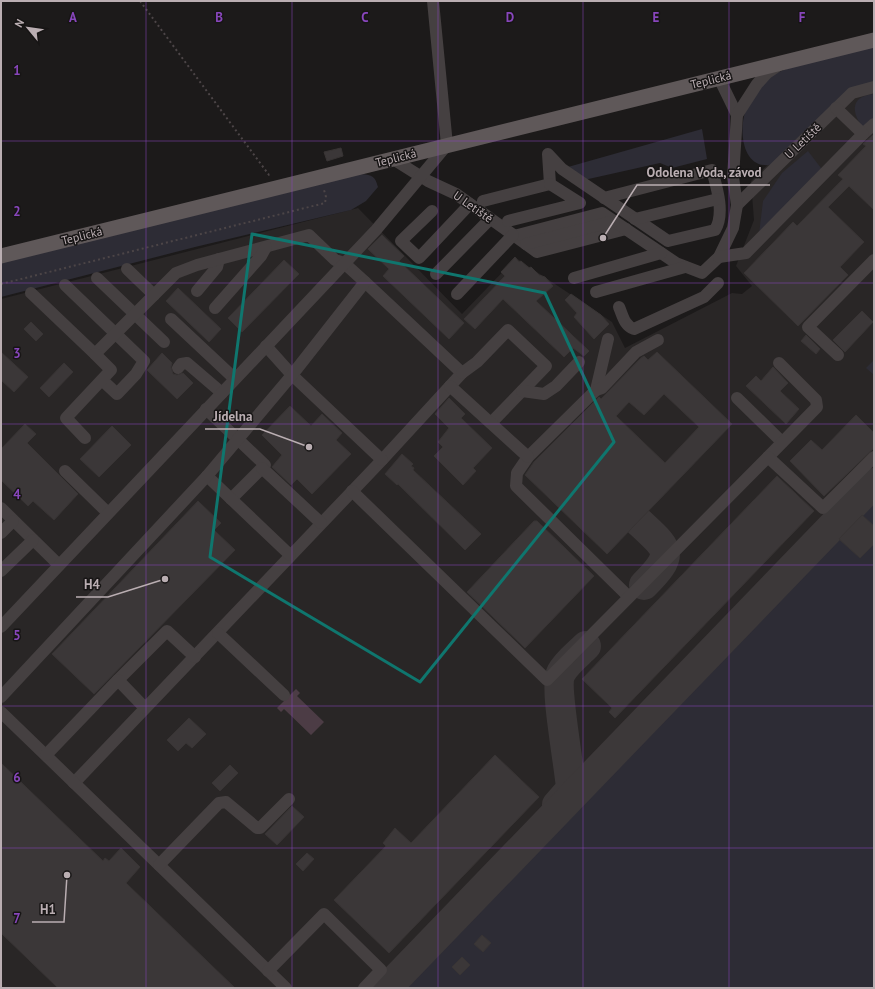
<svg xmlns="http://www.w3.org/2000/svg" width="875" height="989" viewBox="0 0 875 989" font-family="'PT Sans',sans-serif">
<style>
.built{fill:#292626}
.green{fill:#2d2c35}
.water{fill:#4c3c45}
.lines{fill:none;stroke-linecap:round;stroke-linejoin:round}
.taxiway{stroke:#3c3839;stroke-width:30}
.building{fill:#3b3738;stroke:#383434;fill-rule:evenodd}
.path{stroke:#4c4547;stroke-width:2;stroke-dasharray:2 3;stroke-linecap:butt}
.minor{stroke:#454041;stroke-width:12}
.major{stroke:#5f5859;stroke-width:15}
.marked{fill:none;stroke:#0f766e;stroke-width:3;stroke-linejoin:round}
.grid{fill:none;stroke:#8846bc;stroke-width:1;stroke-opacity:0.55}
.labels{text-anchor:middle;stroke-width:3;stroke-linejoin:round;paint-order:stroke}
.street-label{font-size:12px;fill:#baaeb2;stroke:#171515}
.grid-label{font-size:13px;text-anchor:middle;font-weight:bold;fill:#8846bc;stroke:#171515;stroke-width:3;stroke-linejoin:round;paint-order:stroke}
.leader{fill:none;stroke:#baaeb2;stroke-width:1.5}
.callout-dot{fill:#baaeb2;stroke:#171515;stroke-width:1.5}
.callout-label{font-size:13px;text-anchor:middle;font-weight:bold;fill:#baaeb2;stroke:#171515;stroke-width:3;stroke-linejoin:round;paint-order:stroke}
</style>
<rect width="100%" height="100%" fill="#1c1a1a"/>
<polygon class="built" points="874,83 874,988 1,988 1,299 358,208 462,314 516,258 612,322 625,348 732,293 742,294 752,286 736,266 754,220 751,181 849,86"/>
<g class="green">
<path d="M874 47V84L850 88 774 164C741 173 737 126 748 105 752 97 761 83 768 78 789 63 847 54 874 47Z"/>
<path d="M874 94V121L865 130C851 114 849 96 874 94Z"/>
<polygon points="702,129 707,159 672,168 660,163 584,180 568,167"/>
<polygon points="808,151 824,172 759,234 763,201 782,173"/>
<path d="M360 174C371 175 375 175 378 187L366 201 351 210 195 247 1 297V263Z"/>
<polygon points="874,360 874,375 866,368"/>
<polygon points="874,502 874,988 406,988"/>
</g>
<polygon class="water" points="296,689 300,693 297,696 324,722 311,735 284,709 281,712 277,708"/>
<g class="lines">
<g class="taxiway">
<path d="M639 522C669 550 676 553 644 585"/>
<path d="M557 805 571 789C570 769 554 686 561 673 566 663 578 654 586 646"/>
<polyline points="387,988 874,483"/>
</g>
</g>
<g class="building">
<polygon points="874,134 874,210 849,186 828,207 864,242 840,267 848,275 798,326 744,273 793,222 797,226 843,179 838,175 866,146 863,144"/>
<polygon points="341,148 343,156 327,161 324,152"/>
<polygon points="382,235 404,256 399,261 464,323 449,339 383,276 389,269 368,249"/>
<polygon points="515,257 519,262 521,261 529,268 531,267 539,275 545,277 553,286 536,301 589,351 584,356 573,348 564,357 503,299 475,329 464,319 505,276 501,272"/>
<polygon points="284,260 299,274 242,332 228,318"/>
<polygon points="178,288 221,329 209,342 166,301"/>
<polygon points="571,294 601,315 609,324 594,339 574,317 577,313 565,300"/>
<polygon points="862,311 873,322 845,352 833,340"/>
<polygon points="31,322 43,334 36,341 24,329"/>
<polygon points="806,335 820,349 816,354 801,341"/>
<polygon points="1,352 28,377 14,392 1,380"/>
<path d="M657 352 732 424 607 554 525 475 534 462 599 397 601 399 641 358 644 356 648 360ZM664 394 699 427 665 463 616 416 629 402 644 415Z"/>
<polygon points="162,353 172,363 171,367 173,374 177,375 183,373 193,383 177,399 147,370"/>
<polygon points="64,363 73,372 49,397 40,388"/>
<polygon points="773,367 788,383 780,391 799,409 786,424 746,386 756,376 761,381"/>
<polygon points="449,398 465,414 461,418 492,448 473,468 476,471 463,485 434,456 443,447 438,442 449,428 435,414"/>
<polygon points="290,406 311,426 322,414 342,433 336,440 351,454 312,494 297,479 291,485 272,467 282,455 262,435"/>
<polygon points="856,415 874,433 874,448 824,496 790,461 811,440 822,450"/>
<polygon points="25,424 36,434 27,443 78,494 54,520 33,501 28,506 1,480 1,449"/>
<polygon points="112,426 131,445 99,477 80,459"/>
<polygon points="402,454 413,464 411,466 414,468 413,470 481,534 465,550 398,484 397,485 385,474"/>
<polygon points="777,476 814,511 615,718 609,712 612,708 582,679"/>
<polygon points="198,501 221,523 214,530 235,550 94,694 52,654"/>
<polygon points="862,515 874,526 874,544 860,558 839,539"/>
<polygon points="534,521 537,521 594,576 525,648 467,592"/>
<polygon points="189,718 206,734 192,748 186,743 178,751 167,740"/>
<polygon points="495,755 539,797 389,953 334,900 386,846 383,843 395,828 411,843"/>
<polygon points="1,763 103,861 105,858 109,861 121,848 140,867 126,883 235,988 58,988 1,933"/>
<polygon points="230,765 238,773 220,791 212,783"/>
<polygon points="292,806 304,817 277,845 265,834"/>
<polygon points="307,853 314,859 303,871 296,864"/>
<polygon points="482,935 491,943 483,952 474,944"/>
<polygon points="462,957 470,965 460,975 452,967"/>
</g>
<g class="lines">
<g class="path">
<polyline points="140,1 269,175 271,175"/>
<polyline points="1,284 325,203 326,197 324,190"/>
</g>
<g class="minor">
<polyline points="719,78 737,115"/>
<polyline points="863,134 874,124"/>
<polyline points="393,159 428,181 456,194 537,252 626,229"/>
<path d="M483 201 550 184 548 154 562 169 668 241 715 230C725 214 717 188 712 170L604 198"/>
<polyline points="737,205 852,93 874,87"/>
<polyline points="432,211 401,241 419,258 470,204"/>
<polyline points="635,219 718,199"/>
<polyline points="508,221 580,203 550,184"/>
<polyline points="514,236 602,213 676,263 702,273 719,257 733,228 737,205 733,177 737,115 757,84 767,73 779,65"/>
<polyline points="526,244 614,221"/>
<polyline points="719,257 746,253 863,134 836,108"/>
<polyline points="127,269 154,295"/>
<polyline points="436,274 490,219"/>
<polyline points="97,278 164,342"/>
<polyline points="574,278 661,253"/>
<polyline points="65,285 144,361 136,374 117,394 102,380"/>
<polyline points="197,291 217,267 219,259"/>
<polyline points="596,292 685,267"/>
<polyline points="31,293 95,354 176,273 197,265 309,235 335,260 344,263 365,282 462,373 382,460 74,783"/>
<polyline points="457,294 513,235"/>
<path d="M619 307C623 316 624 325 634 329L704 297 718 283"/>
<polyline points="215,308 261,256 266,247"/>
<polyline points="171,319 235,379"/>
<polyline points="608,339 596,390 528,457 517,473 516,486 628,596"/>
<polyline points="266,346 292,375 382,460"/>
<polyline points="838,355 808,327 874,260"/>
<polyline points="178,368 181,364 187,363 222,393"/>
<polyline points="462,373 477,362 508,330 546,366 491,423"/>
<polyline points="450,386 528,457"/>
<polyline points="596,390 602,388 636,352 658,340"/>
<polyline points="522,391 544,394 556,386 579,362"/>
<polyline points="737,398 782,442"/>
<polyline points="206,409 265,465 231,499"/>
<polyline points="85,438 66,418 111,370 95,354"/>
<polyline points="768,457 817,407 816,400 779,363"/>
<polyline points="262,468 321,523"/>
<polyline points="65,471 108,513"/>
<polyline points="207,476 290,555"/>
<polyline points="352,491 547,680 768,457 823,508 874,457"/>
<polyline points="1,508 59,565"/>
<polyline points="1,533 13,521"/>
<polyline points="1,571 33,540"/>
<polyline points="1,627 376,230 447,145 433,1"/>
<polyline points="218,633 284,695"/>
<polyline points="118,680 167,631 195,657"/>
<polyline points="1,697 207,476 292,375 365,282"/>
<polyline points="1,712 286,988"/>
<polyline points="46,755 118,680 145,708"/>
<polyline points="159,865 219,803 226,802 257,828 260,828 289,799"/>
<polyline points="268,971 324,914 381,970 364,988"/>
</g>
<polyline class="major" points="1,256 874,40"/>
</g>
<path class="marked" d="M252 234 545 293 614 442 420 682 210 557Z"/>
<path class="grid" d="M146 1V988M292 1V988M438 1V988M583 1V988M729 1V988M1 141H874M1 283H874M1 424H874M1 565H874M1 706H874M1 848H874"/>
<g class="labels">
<g class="street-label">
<text transform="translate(711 80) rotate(-14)" y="4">Teplická</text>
<text transform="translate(803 141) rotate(-44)" y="4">U Letiště</text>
<text transform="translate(396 158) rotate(-14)" y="4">Teplická</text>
<text transform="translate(473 207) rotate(35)" y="4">U Letiště</text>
<text transform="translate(82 236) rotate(-14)" y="4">Teplická</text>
</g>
</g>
<g class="grid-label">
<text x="73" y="22">A</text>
<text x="219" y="22">B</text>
<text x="365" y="22">C</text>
<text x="510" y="22">D</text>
<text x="656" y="22">E</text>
<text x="802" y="22">F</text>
<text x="17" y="75">1</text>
<text x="17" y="216">2</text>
<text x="17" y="358">3</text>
<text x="17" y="499">4</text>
<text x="17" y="640">5</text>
<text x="17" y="782">6</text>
<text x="17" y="923">7</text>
</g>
<path class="leader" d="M603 238L637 185H770M309 447L260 429H205M165 579L108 597H76M67 875L64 922H32"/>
<g class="callout-dot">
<circle cx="603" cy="238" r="4"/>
<circle cx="309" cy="447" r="4"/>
<circle cx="165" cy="579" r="4"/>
<circle cx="67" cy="875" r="4"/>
</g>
<g class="callout-label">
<text x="704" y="177">Odolena Voda, závod</text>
<text x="233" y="421">Jídelna</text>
<text x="92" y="589">H4</text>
<text x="48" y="914">H1</text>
</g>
<rect width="875" height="989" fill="none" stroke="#baaeb2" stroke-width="4"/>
<g transform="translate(28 28) rotate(299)" stroke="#171515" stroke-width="3" paint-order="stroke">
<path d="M0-3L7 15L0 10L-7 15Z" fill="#baaeb2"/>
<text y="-6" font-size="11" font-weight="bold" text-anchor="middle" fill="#baaeb2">N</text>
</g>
</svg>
